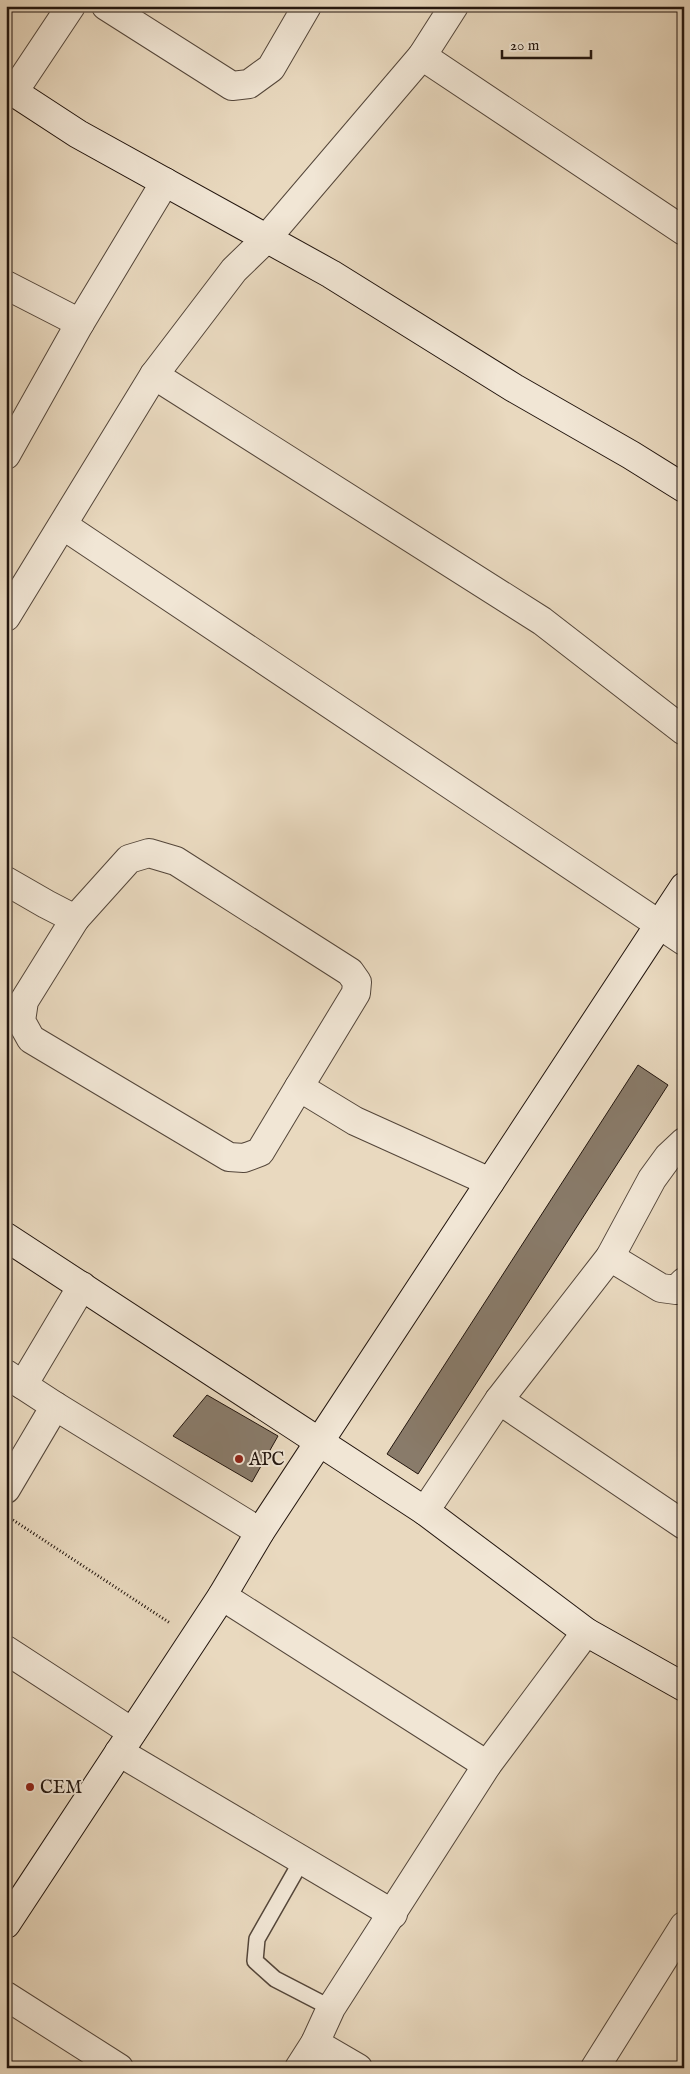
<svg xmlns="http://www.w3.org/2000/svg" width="690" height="2074" viewBox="0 0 690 2074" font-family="'IM FELL English',serif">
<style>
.building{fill:#897b6a;stroke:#22150e}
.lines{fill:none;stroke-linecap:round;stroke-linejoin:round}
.lane-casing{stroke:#54463a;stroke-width:18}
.street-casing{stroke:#54463a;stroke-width:30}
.secondary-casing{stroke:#22150e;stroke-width:30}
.path{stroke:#22150e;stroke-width:3;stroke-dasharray:1 2.5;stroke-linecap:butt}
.lane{stroke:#f1e6d5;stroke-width:15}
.street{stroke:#f1e6d5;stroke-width:28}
.secondary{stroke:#f1e6d5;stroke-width:28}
.poi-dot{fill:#8f2418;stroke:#f1e6d5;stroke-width:2}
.labels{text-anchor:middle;stroke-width:4;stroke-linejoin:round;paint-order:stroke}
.poi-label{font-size:18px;fill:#22150e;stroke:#f1e6d5;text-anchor:start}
</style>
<rect width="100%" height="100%" fill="#e9d9bf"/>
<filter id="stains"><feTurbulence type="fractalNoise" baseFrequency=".004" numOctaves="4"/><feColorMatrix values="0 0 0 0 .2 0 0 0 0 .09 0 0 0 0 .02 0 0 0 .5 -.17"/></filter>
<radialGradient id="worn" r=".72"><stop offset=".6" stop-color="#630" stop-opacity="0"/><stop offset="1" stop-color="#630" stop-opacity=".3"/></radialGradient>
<g class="building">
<polygon points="638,1065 668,1085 418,1474 387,1454"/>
<polygon points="207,1395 278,1436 252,1482 173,1436"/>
</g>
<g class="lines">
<defs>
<polyline id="lane" points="302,1860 257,1939 255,1961 275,1979 331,2008"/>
<g id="street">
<polyline points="106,6 232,86 249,84 271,68 307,6"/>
<polyline points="422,56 684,231"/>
<polyline points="13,93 71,6"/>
<polyline points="6,285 80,323"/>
<polyline points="154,375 542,621 684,731"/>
<polyline points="6,455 80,323 165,182"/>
<polyline points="64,526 684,941"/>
<polyline points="6,617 154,375 234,270 266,239 422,56 454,6"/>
<polyline points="6,881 46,904 75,919 24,1001 21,1021 31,1039 229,1157 244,1158 260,1152 299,1087 355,1121 490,1182"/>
<polyline points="75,919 129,859 149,853 176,861 350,972 357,982 356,993 299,1087"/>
<polyline points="610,1257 661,1288 676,1290 684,1282"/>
<polyline points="6,1374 55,1406 260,1532"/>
<polyline points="23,1385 82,1286"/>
<polyline points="499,1400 684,1525"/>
<polyline points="6,1489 55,1406"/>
<polyline points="425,1511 499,1400 610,1257 652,1179 668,1157 684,1142"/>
<polyline points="222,1596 487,1765"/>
<polyline points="6,1650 132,1732"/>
<polyline points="119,1752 393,1914"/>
<polyline points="6,1996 119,2068"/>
<polyline points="315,2043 358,2068"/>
<polyline points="299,2068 315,2043 331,2008 487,1765 586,1632"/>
<polyline points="595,2068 684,1926"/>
</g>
<g id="secondary">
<polyline points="6,87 78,134 331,274 514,388 631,455 684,488"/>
<polyline points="6,1237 425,1511 586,1632 684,1687"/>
<polyline points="6,1924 222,1596 260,1532 684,887"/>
</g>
</defs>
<use href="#lane" class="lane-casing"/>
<use href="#street" class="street-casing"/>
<use href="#secondary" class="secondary-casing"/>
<polyline class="path" points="10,1518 170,1623"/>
<use href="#lane" class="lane"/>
<use href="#street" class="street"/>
<use href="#secondary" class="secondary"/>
</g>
<g class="poi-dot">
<circle cx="239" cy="1459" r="5"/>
<circle cx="30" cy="1787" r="5"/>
</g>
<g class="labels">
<g class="poi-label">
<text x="249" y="1465">APC</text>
<text x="40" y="1793">CEM</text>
</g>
</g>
<rect width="690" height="2074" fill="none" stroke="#e9d9bf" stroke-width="25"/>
<rect x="8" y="8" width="675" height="2059" fill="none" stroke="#22150e" stroke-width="2.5"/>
<rect x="12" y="12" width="665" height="2049" fill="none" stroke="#22150e"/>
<path d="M502 50v8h89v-8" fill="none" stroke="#22150e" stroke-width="2.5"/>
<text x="510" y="50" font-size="15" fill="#22150e" stroke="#f1e6d5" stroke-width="4" paint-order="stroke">20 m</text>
<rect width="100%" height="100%" filter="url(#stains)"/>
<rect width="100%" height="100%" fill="url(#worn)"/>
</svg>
